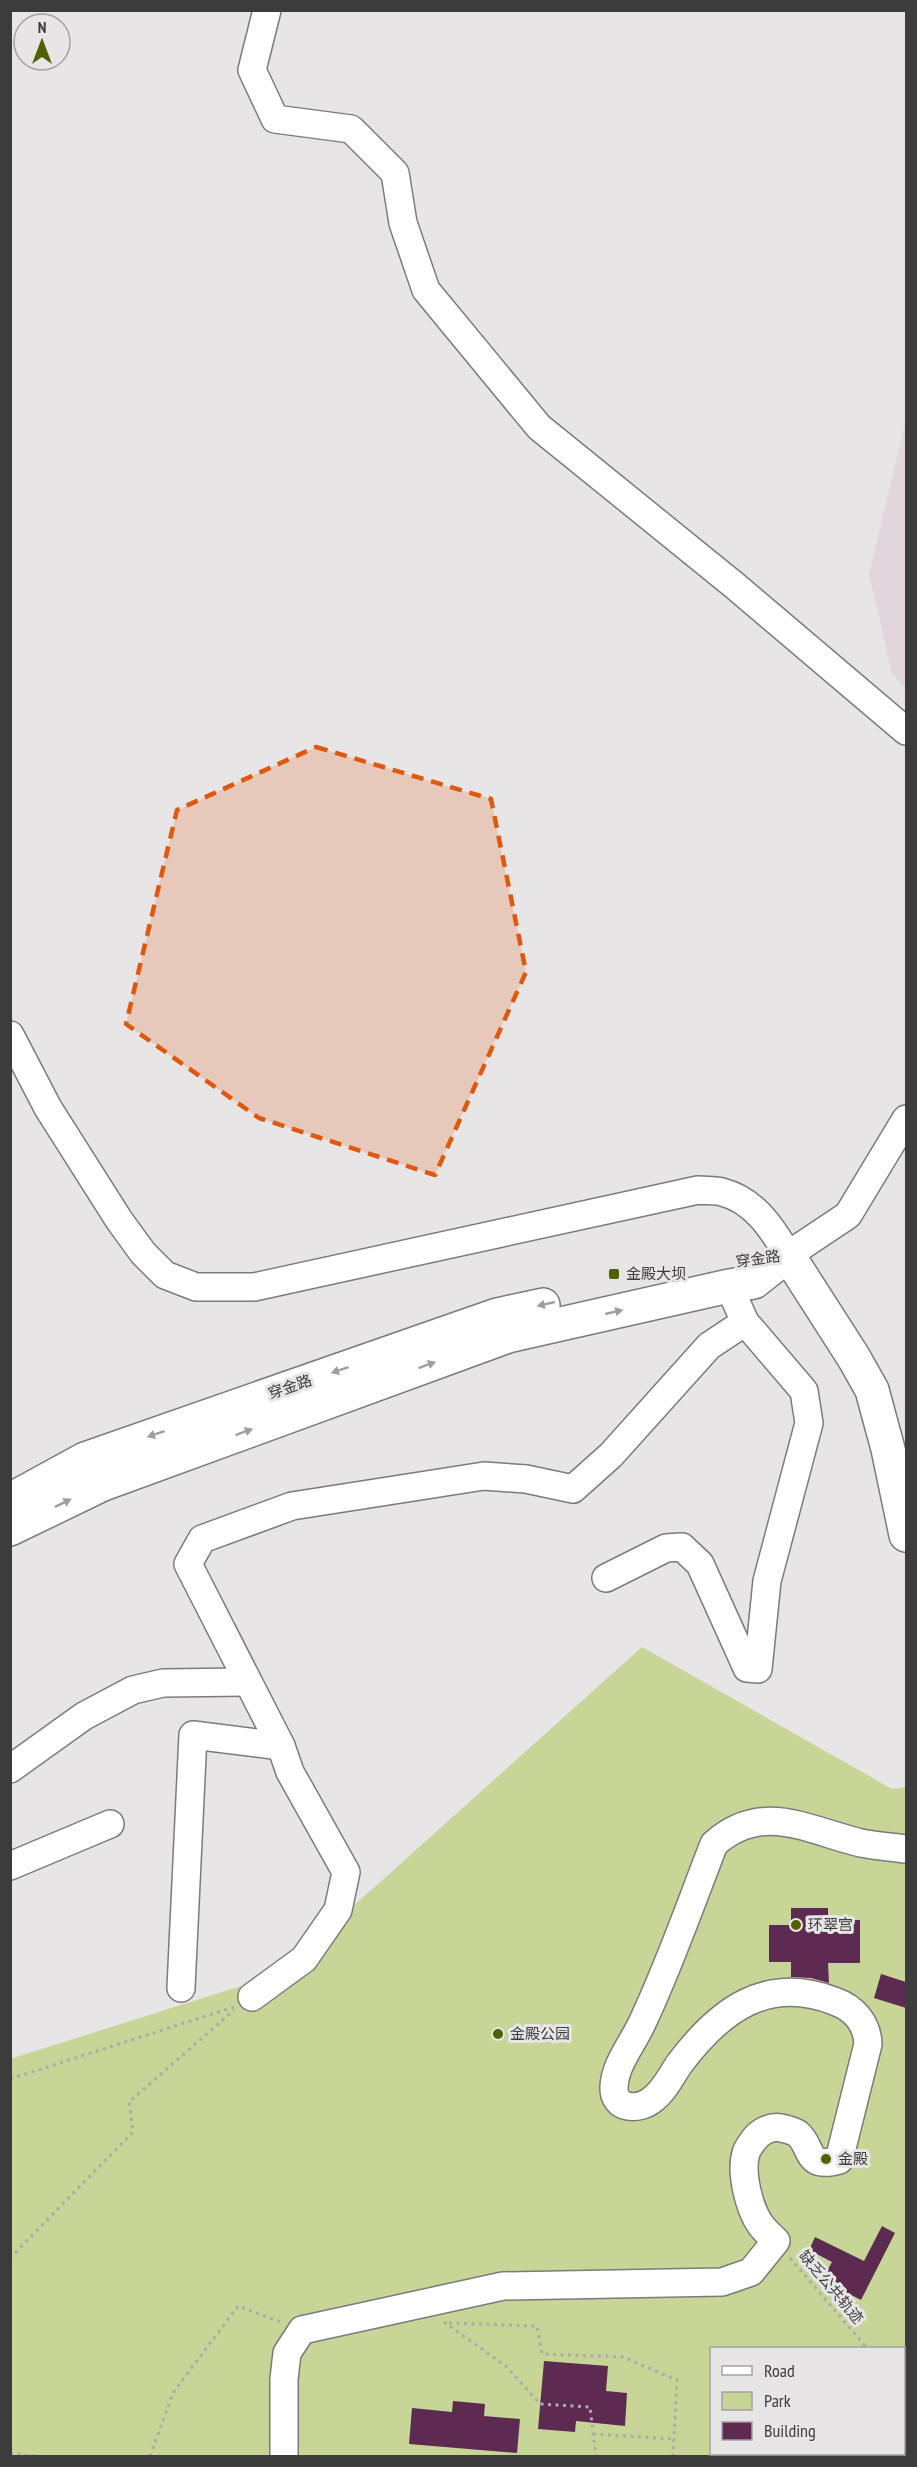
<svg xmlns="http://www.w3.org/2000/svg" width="917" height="2467" viewBox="0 0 917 2467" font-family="'PT Sans Narrow','Noto Sans SC',sans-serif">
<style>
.built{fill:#e1d6de}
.green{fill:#c7d597;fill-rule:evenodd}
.building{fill:#5d2b52}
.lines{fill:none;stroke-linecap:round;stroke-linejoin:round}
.minor-casing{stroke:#7d7a7c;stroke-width:30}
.major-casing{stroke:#7d7a7c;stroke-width:36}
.path{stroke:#adabac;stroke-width:3;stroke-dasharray:3 4.5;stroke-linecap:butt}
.minor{stroke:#fff;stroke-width:27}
.major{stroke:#fff;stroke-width:33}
.oneway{fill:#9e9e9e}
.marked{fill:#df580e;fill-opacity:0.2;stroke:#df580e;stroke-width:4.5;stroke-dasharray:12 8;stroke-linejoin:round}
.poi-dot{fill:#536000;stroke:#e8e5e7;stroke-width:2}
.labels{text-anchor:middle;stroke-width:6;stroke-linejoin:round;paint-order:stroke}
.street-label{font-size:15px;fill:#3d3c3d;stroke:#e8e5e7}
.poi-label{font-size:15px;fill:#3d3c3d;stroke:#e8e5e7;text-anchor:start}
</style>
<rect width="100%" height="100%" fill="#e8e5e7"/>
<polygon class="built" points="906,420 906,689 892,674 869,574"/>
<path class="green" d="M642 1647 892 1789 906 1787V2456H11L10 2059 241 1986 252 1997ZM712 2348H904V2454H712Z"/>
<g class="building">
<polygon points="791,1908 828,1908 828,1920 860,1920 860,1963 828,1963 829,1983 811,1978 791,1977 791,1962 769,1962 769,1925 791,1925"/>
<polygon points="881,1974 906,1982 906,2008 874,1998"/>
<polygon points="882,2226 895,2233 861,2300 822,2280 832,2262 809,2250 815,2237 864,2261"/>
<polygon points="544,2361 608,2366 606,2391 627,2393 625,2426 576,2421 575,2432 538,2429"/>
<polygon points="453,2401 485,2404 484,2416 520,2419 517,2453 409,2444 412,2408 452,2412"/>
</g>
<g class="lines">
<defs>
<g id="minor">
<polyline points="267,10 252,70 275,119 351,129 395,173 403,223 426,290 539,427 734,585 906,731"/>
<path d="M10 1035 48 1108 119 1220 143 1253 165 1275 196 1287H254L698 1190C706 1191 715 1190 722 1192 754 1200 772 1228 788 1255L848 1215 906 1119"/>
<polyline points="606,1578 666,1548 682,1547 700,1564 747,1668 758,1669 767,1581 809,1423 804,1391 745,1322"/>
<polyline points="10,1769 84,1716 133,1690 163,1683 247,1682"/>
<polyline points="10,1866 110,1824"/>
<polyline points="181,1988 193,1735 281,1746"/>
<polyline points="252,1997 304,1959 338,1910 346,1872 290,1772 281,1746 188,1564 202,1539 292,1506 484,1476 526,1479 573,1489 611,1455 709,1346 745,1322 729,1286"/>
<path d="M284 2456V2379L287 2353 302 2330 503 2286 722 2282 751 2272 776 2241C770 2235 764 2230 760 2224 749 2208 740 2172 746 2153 747 2149 751 2144 753 2141 759 2132 770 2126 781 2128 785 2129 795 2131 798 2134 813 2147 805 2170 839 2160L868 2044C867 2023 854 2008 834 2001 767 1975 720 2010 680 2063 672 2074 665 2090 653 2099 639 2111 613 2110 614 2087 615 2063 634 2042 643 2021 670 1964 691 1903 714 1844 762 1801 807 1830 861 1843 876 1846 891 1847 906 1849"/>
</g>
<g id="major">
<polyline points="788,1255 854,1358 872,1390 888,1449 906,1535"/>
<polyline points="10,1500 85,1459 497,1315 543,1305"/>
<polyline points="10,1529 103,1484 508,1336 729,1286 754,1282 788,1255"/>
</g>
</defs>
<use href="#minor" class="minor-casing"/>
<use href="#major" class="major-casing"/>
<g class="path">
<polyline points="10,2079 234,2007"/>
<polyline points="10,2258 133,2132 129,2102 234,2010"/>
<polyline points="790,2258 867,2348"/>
<polyline points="444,2322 507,2367 540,2404 590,2407 596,2456"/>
<polyline points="449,2323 537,2326 542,2354 623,2357 677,2380 673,2456"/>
<polyline points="904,2392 906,2396"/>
<polyline points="593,2434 674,2439"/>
<polyline points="10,2453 35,2456"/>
<polyline points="150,2456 173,2393 238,2306 281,2322"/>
</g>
<use href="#minor" class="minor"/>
<use href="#major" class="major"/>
</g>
<defs><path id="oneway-solid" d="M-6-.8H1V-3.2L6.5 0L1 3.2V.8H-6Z" transform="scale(1.5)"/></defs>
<g class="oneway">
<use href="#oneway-solid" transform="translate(546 1304) rotate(167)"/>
<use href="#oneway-solid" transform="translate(614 1312) rotate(-13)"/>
<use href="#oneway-solid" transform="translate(427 1365) rotate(-20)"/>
<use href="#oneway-solid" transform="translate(340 1370) rotate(161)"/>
<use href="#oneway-solid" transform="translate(244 1432) rotate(-20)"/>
<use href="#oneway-solid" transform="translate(156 1434) rotate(161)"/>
<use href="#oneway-solid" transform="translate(63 1503) rotate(-26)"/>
</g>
<path class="marked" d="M316 747 491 799 526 972 435 1175 259 1118 126 1024 177 810Z"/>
<g class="poi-dot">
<rect x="608" y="1268" width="12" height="12" rx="3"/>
<circle cx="796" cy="1925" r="6"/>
<circle cx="498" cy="2034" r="6"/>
<circle cx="826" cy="2159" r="6"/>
</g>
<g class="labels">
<g class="street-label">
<text transform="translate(758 1259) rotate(-8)" y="5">穿金路</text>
<text transform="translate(290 1387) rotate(-19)" y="5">穿金路</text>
<text transform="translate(831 2287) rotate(50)" y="5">缺乏公共轨迹</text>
</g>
<g class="poi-label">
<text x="626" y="1279">金殿大坝</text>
<text x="808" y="1930">环翠宫</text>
<text x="510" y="2039">金殿公园</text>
<text x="838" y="2164">金殿</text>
</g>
</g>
<rect width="917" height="2467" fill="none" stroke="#3d3c3d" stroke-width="24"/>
<rect x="710" y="2347" width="195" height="108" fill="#e8e5e7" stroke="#a4a1a3" stroke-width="1.5"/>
<rect x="722" y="2366" width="30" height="9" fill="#ffffff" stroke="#a4a1a3" stroke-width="1.5"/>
<text x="764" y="2377" font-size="18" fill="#3d3c3d">Road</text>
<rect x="722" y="2392" width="30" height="18" fill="#c7d597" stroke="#a4a1a3" stroke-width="1.5"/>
<text x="764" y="2407" font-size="18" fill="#3d3c3d">Park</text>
<rect x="722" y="2422" width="30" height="18" fill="#5d2b52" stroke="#a4a1a3" stroke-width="1.5"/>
<text x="764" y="2437" font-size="18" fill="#3d3c3d">Building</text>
<g transform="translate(42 42)"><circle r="28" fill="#e8e5e7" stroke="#a4a1a3" stroke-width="1.5"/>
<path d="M0-4.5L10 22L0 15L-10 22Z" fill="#536000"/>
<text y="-9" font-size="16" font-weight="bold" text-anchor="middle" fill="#3d3c3d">N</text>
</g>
</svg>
